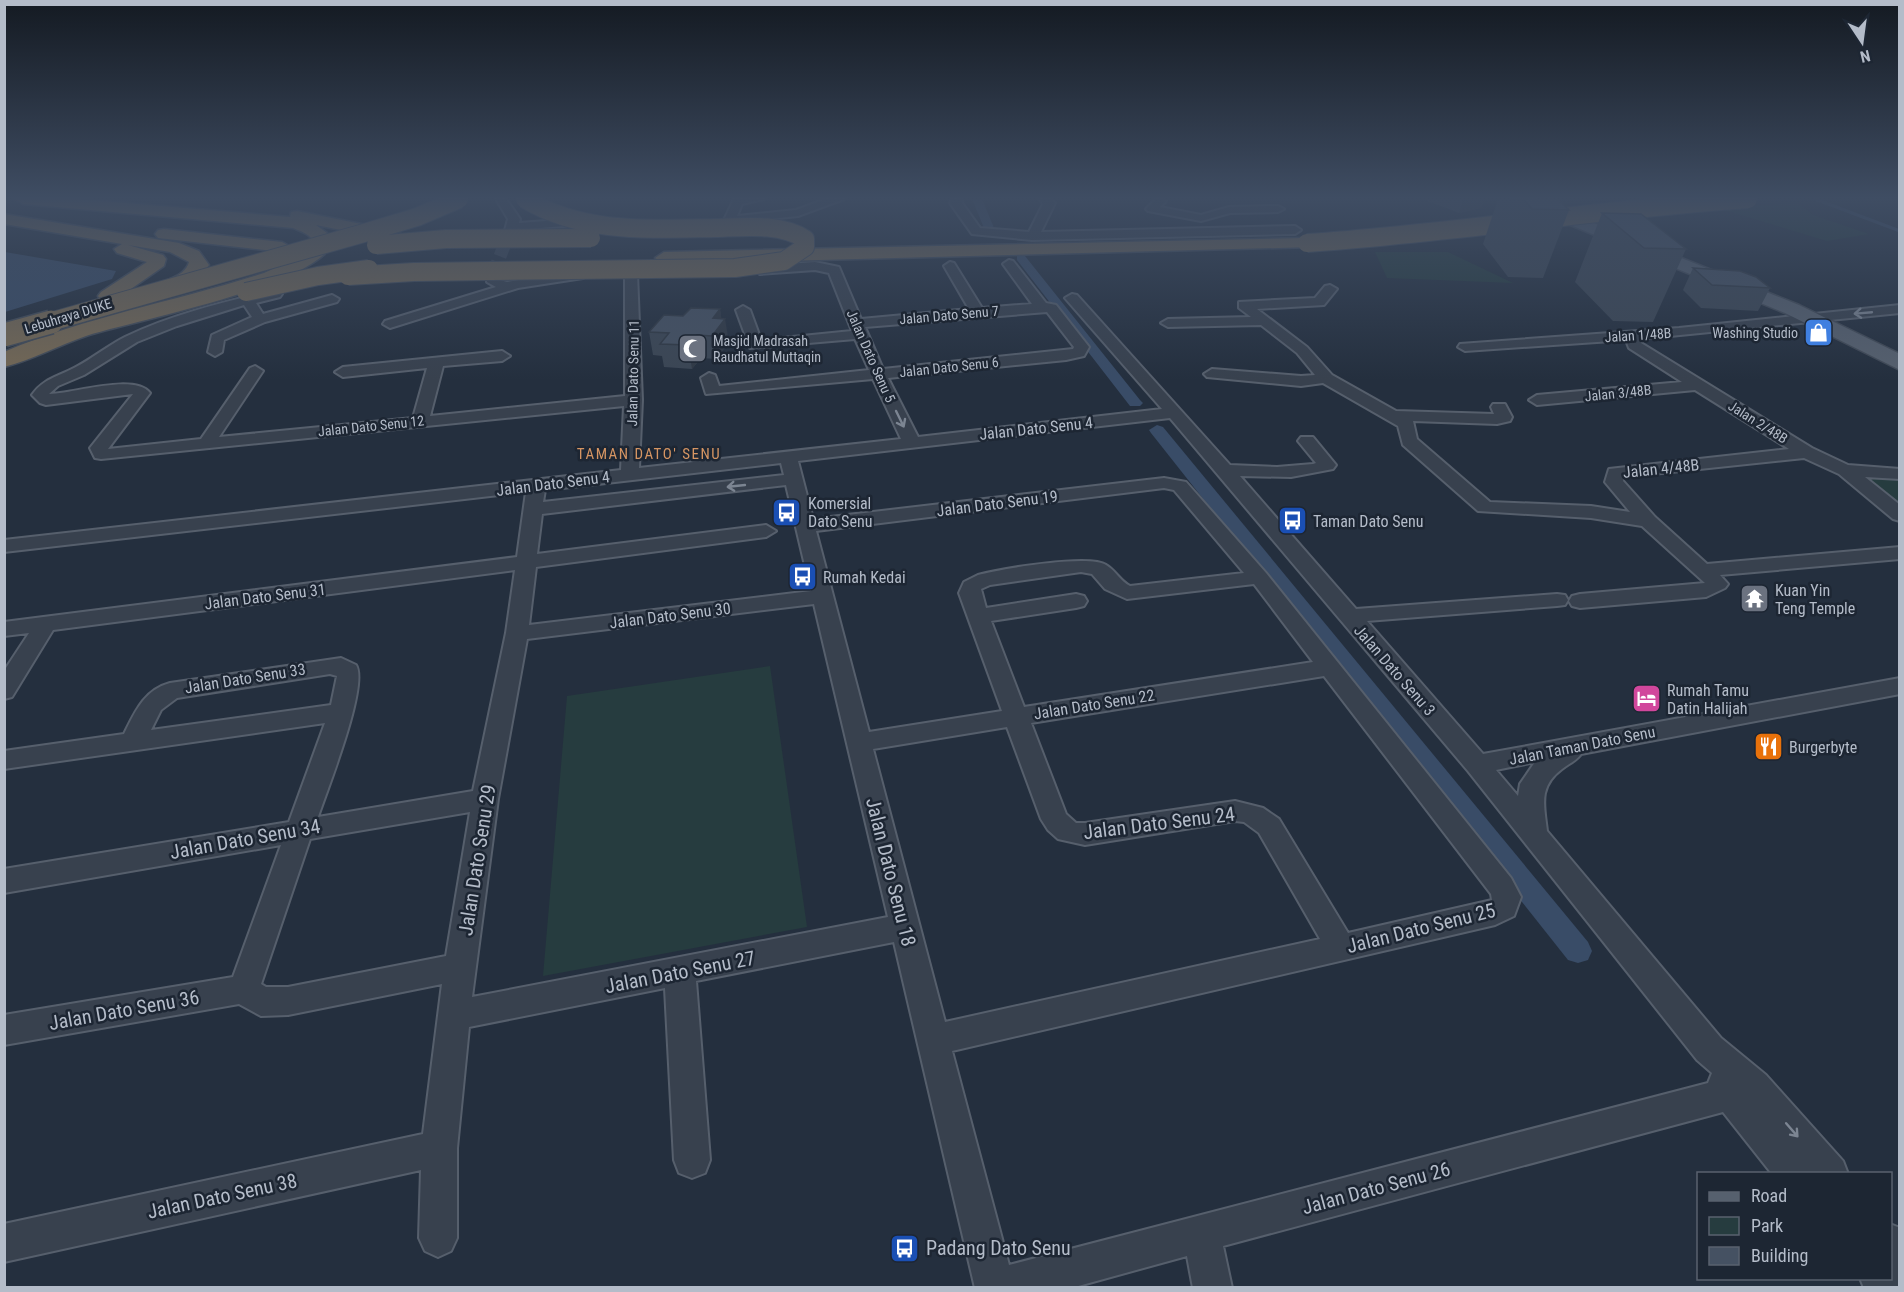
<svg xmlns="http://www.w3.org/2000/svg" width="1904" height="1292" viewBox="0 0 1904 1292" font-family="'Roboto Condensed',sans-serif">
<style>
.green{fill:#263c3f}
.water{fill:#394c67}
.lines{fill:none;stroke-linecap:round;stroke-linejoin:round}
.stream{stroke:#394c67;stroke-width:3}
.canal{fill:#394c67;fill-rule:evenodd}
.minor-tunnel{stroke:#3a4453;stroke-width:13;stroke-dasharray:13 6;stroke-linecap:butt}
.minor-casing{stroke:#565f6c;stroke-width:4}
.primary-casing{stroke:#414a57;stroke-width:3}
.motorway-casing{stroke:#434c59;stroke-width:3}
.minor{fill:#38414e;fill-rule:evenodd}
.primary{fill:#56606e;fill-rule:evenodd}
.motorway{fill:#746855;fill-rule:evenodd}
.motorway-bridge-far1-casing{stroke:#434c59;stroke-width:20;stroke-linecap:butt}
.motorway-bridge-casing{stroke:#434c59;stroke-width:26;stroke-linecap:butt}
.motorway-bridge-far1{stroke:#746855;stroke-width:18}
.motorway-bridge{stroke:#746855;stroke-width:23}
.wall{fill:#3b4654}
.shaded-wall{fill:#303945}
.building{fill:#455162;stroke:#303945;stroke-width:1.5}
.oneway{stroke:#7c8592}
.labels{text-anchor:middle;stroke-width:5;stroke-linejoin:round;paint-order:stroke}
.far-street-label{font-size:14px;fill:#b4bcc9;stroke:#1d2633}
.far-poi-label{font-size:14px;fill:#b4bcc9;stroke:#1d2633;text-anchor:end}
.far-neighbourhood-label{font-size:15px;letter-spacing:1.5px;fill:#d59563;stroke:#1d2633}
.street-label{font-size:16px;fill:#b4bcc9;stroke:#1d2633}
.poi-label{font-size:16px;fill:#b4bcc9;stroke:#1d2633;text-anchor:start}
.near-street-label{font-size:20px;fill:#b4bcc9;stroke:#1d2633}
.near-poi-label{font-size:20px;fill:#b4bcc9;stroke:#1d2633;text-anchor:start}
</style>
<rect width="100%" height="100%" fill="#242f3e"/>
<g class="green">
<polygon points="1798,203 1813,215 1869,234 1827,241 1718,208"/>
<polygon points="1375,252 1448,252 1513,283 1387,278"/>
<polygon points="1853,474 1899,476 1899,510"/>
<polygon points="770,666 807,927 543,976 567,696"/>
</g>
<polygon class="water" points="4,252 5,252 116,271 112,279 5,312"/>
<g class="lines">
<polyline class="stream" points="1815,199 1900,231"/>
<g class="canal">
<polygon points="972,199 982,199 994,228 993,230 984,228"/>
<polygon points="1017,256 1025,256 1140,400 1143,403 1140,406 1130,406 1017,260"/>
<polygon points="1157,425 1163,427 1588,942 1592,951 1588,960 1578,963 1568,960 1151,433 1149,430"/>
</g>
<polyline class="minor-tunnel" points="493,274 506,241"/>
<defs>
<g id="minor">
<polygon points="496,199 506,199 520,219 519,223 587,218 593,221 587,224 517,230 513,241 509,242 503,238 508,219"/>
<polygon points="734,199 764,199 742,204 737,216 796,210 826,199 844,199 798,216 730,223 724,220"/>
<polygon points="952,199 962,199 962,203 980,228 1029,232 1043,204 1040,199 1051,199 1055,203 1041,232 1295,226 1301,230 1295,234 1032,240 972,234 950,203"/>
<polygon points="1156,199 1166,201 1160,207 1201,215 1229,207 1278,206 1284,209 1278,212 1230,213 1201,221 1148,211 1146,209"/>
<path d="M1009 260 1013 261 1046 303 1056 305 1089 347 1084 356 1066 360 888 378 918 437 1162 409 1065 298 1072 294 1077 295 1230 465 1277 467 1313 464 1316 463 1298 441 1301 437H1313L1336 465 1333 469 1291 477 1240 476 1356 609 1557 594 1565 595 1568 600 1565 605 1557 606 1367 621 1483 754 1900 678V694L1581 754C1576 761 1568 764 1562 769 1538 787 1544 805 1547 831L1721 1038 1766 1075 1843 1161 1848 1174H1772L1723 1112 1223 1246 1232 1288H1193L1187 1256 1071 1288H975L894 942 696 981 710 1160 705 1173 692 1178 679 1173 674 1160 665 988 469 1027 457 1148V1238L451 1251 438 1257 425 1251 419 1238 421 1170 4 1262V1224L423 1134 442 984 288 1015 261 1016 239 1004 4 1045V1015L233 977 281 845 4 893V869L289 822 325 723 4 769V751L124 734C135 712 144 690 170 683L341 658 356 665C369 685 327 790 318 817L473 791 506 633 515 570 53 630 12 697 4 699V671L29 633 4 636V622L517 557 526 492 4 552V540L621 470 624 406 101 459 95 458 90 448 133 394 46 405 40 403 32 395C43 379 57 377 74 368 92 359 107 346 125 337 173 314 224 302 275 290L282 294 280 297 256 303 263 314 332 295 339 299 337 302 265 322 224 340 222 352 215 356 208 352 212 335 252 317 244 305 177 326 137 342 84 375 58 386 49 394C73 394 134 373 150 393L108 449 201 439 250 368 255 366 263 371 219 437 413 418 427 368 343 377 335 372 343 367 502 351 510 356 502 361 443 366 430 416 625 396V273L631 269 637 273 642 400 639 468 901 439 873 379 706 394 701 378 709 373 715 375 719 386 869 370 855 339 750 348 736 310 743 306 750 310 761 340 852 331 829 273 815 270 760 274 754 270 760 266 815 262 839 267 861 319 969 309 944 266 950 262 954 263 982 308 1032 304 1003 264ZM1047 312 1074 347 1073 349 883 369 865 327ZM1170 418 1468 771 1697 1060 1712 1073 1708 1083 1009 1265 952 1051 1495 925 1514 916 1521 897 1511 878 1266 573 1186 482 1164 478 813 519 798 461ZM781 463 784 475 543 502 545 490ZM786 485 811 591 529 625 536 567 766 537 776 531 766 525 537 554 542 514ZM1164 488 1174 490 1244 573 1130 586C1120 581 1116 571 1106 565 1090 554 999 569 978 575L964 582 959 593 1002 711 869 732 816 531ZM1081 572 1092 574 1105 589 1127 599 1254 584 1313 662 1024 707 991 621 1076 608 1084 606 1087 601 1084 596 1076 594 986 608 981 589 990 585ZM814 604 888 917 472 997 498 799 527 639ZM330 674 337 676 331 705 151 730 161 710 177 698ZM1324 676 1491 894 1492 900 1348 933 1279 819 1263 808 1235 801 1085 823H1076L1066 814 1031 723ZM1007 727 1041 819 1048 830 1058 839 1085 845 1235 821 1244 822 1259 833 1320 939 945 1022 873 749ZM1535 762 1520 784 1518 796 1496 770ZM470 812 446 956 288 987H266L261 984 310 839Z"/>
<polygon points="493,270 498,271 500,280 507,282 583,270 589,274 583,278 518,288 390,328 383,324 385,321 496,287 487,282 487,274"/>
<polygon points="1330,285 1337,289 1324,305 1257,309 1307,347 1332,375 1396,411 1494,414 1491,407 1493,404 1505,404 1512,417 1510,421 1497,424 1413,421 1417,439 1490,502 1591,506 1630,512 1605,482 1609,469 1789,449 1695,390 1537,405 1529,400 1537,395 1682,382 1629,348 1626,340 1465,351 1458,347 1460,344 1679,328 1900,305 1900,313 1640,339 1641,343 1812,448 1848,465 1900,469 1900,479 1865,477 1900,505 1900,521 1893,519 1839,474 1804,458 1624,477 1623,481 1655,517 1707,564 1900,547 1900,559 1720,575 1728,584 1725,588 1706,597 1580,608 1572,606 1569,601 1572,596 1580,594 1705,583 1642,526 1591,518 1478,511 1403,445 1398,426 1323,383 1301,386 1207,377 1204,374 1212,369 1301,376 1315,375 1297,353 1261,325 1168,327 1161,323 1168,319 1251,317 1239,308 1239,302 1315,298 1325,286"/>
<polygon points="1890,1224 1900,1228 1900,1288 1864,1288 1860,1278 1890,1278"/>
</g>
<polygon id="primary" points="1512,199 1534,199 1799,305 1900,354 1900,370 1785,313 1514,202"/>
<g id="motorway">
<path d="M15 199H78L290 217 291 212 297 211 396 231 405 236 396 241 316 225 327 233 332 246C302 289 140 319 86 336 59 345 32 360 4 367V352C88 316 178 301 264 273L292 260 314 245C312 234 302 232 293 228L23 204Z"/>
<path d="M4 214 179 243 199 251 209 265C198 281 172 302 151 297L148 293C158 279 184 280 189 262L170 252 128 245 163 255 166 259 164 266 115 300H101L98 296 101 292 147 262 117 253 114 249 122 244 4 224Z"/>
<polygon points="164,229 282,242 291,247 282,252 158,238 155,234 158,230"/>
<polygon points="1307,238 1316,243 1313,247 664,264 655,258 664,252"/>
</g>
</defs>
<use href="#minor" class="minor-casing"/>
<use href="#primary" class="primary-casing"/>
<use href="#motorway" class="motorway-casing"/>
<use href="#minor" class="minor"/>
<use href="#primary" class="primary"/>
<use href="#motorway" class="motorway"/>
<defs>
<g id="motorway-bridge-far1">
<path d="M1307 243C1454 233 1600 209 1748 199"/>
<polyline points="376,245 446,239 591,238"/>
<path d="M348 276 414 272 735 268 784 261 805 247V239C780 223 745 227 716 228 650 229 583 234 525 199"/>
<polyline points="246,292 318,276 369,269"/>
<polyline points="46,323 364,233 417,217 459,199"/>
</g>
<polyline id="motorway-bridge" points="4,335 51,322"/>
</defs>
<use href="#motorway-bridge-far1" class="motorway-bridge-far1-casing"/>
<use href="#motorway-bridge" class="motorway-bridge-casing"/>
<use href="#motorway-bridge-far1" class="motorway-bridge-far1"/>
<use href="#motorway-bridge" class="motorway-bridge"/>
</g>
<g class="wall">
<polygon points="1423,199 1484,199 1481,208 1459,213"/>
<polygon points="1498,199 1558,199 1569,210 1543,278 1508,277 1483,244"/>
<polygon points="1602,213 1686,249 1653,322 1613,321 1575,282"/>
<polygon points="1693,268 1770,288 1758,311 1701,308 1683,290"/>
<polygon points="720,309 721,318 729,342 716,359 701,358 692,369 664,367 662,356 653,355 649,332 683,316"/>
</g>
<g class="shaded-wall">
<polygon points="1463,199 1484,199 1481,208 1459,213"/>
<polygon points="720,309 722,323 725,319 729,342 716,359 712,336 713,318"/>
<polygon points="697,335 701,358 692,369 688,345"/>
</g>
<g class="building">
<polygon points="1523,199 1558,199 1569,210 1532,209"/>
<polygon points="1602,213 1641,214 1686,249 1644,248"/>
<polygon points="1693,268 1740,271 1756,277 1770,288 1712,285"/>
<polygon points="691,308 720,309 713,318 725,319 712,336 697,335 688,345 660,344 669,333 649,332 664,315 683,316"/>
</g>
<defs><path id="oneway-shaft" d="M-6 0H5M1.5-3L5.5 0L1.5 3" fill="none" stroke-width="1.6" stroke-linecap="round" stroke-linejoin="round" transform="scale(1.5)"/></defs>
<g class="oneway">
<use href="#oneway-shaft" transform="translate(1863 313) rotate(175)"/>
<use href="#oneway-shaft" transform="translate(900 419) rotate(64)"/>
<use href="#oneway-shaft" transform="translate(736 486) rotate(174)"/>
<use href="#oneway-shaft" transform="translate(1792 1130) rotate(49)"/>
</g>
<linearGradient id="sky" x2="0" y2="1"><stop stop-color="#141a22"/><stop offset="0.52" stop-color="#3f4d63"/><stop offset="1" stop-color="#3f4d63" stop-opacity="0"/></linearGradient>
<rect width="1904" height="380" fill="url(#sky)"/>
<defs>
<symbol id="shop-square" viewBox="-11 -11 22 22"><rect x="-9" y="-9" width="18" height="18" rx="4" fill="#3f7fe0" stroke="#1d2633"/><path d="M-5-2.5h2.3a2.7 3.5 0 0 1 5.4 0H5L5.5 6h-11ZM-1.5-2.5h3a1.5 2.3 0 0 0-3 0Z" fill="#fff"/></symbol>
<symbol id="mosque-square" viewBox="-11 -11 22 22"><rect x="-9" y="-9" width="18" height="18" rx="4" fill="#6b7280" stroke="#1d2633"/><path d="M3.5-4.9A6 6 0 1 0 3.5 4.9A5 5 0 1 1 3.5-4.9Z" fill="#fff"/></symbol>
<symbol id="bus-square" viewBox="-11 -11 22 22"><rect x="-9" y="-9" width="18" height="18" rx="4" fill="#1a4fb4" stroke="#1d2633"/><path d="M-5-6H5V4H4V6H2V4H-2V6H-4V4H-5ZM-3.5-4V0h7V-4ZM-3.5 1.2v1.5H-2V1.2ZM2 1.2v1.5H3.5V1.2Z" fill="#fff"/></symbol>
<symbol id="temple-square" viewBox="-11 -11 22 22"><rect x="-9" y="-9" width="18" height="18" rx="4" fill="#6b7280" stroke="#1d2633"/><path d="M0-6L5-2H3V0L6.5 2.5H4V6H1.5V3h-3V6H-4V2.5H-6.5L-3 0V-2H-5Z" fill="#fff"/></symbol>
<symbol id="hotel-square" viewBox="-11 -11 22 22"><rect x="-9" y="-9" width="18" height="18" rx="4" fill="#d1479c" stroke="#1d2633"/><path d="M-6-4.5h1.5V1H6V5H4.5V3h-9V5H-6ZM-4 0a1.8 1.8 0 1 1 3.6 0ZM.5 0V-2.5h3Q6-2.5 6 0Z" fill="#fff"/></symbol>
<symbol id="restaurant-square" viewBox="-11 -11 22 22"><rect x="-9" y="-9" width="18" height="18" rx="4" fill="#e8710a" stroke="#1d2633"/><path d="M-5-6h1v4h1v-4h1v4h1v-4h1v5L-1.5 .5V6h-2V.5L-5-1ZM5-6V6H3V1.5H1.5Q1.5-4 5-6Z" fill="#fff"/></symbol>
</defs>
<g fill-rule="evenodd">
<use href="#shop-square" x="1802" y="316" width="33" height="33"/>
<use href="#mosque-square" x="676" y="332" width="33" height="33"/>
<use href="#bus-square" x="770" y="496" width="33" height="33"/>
<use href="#bus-square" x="1276" y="504" width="33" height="33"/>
<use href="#bus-square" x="786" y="560" width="33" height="33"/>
<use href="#temple-square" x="1738" y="582" width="33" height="33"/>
<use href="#hotel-square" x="1630" y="682" width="33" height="33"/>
<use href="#restaurant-square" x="1752" y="730" width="33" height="33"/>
<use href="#bus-square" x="888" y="1232" width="33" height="33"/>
</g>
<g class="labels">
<g class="far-street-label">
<text transform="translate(949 315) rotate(-5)" y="5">Jalan Dato Senu 7</text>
<text transform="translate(68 316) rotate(-17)" y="5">Lebuhraya DUKE</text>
<text transform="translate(1638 335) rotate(-4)" y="5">Jalan 1/48B</text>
<text transform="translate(871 356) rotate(66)" y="5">Jalan Dato Senu 5</text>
<text transform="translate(949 367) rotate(-6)" y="5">Jalan Dato Senu 6</text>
<text transform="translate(633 373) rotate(-89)" y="5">Jalan Dato Senu 11</text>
<text transform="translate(1618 393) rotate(-6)" y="5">Jalan 3/48B</text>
<text transform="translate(1758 422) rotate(32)" y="5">Jalan 2/48B</text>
<text transform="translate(371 426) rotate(-6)" y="5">Jalan Dato Senu 12</text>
</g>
<g class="far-poi-label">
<text x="1798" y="338">Washing Studio</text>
<text x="713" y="346" text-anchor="start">Masjid Madrasah<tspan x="713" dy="16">Raudhatul Muttaqin</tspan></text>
</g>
<g class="far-neighbourhood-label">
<text x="649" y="459">TAMAN DATO' SENU</text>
</g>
<g class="street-label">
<text transform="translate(1036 428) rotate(-6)" y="6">Jalan Dato Senu 4</text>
<text transform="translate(1661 468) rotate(-6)" y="6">Jalan 4/48B</text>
<text transform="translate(553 483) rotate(-7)" y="6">Jalan Dato Senu 4</text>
<text transform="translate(997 503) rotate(-7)" y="6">Jalan Dato Senu 19</text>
<text transform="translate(265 596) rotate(-7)" y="6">Jalan Dato Senu 31</text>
<text transform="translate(670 615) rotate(-7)" y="6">Jalan Dato Senu 30</text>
<text transform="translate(1395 670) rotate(49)" y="6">Jalan Dato Senu 3</text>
<text transform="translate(245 678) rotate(-9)" y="6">Jalan Dato Senu 33</text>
<text transform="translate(1094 704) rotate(-9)" y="6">Jalan Dato Senu 22</text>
<text transform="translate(1582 745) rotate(-11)" y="6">Jalan Taman Dato Senu</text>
</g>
<g class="poi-label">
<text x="808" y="509">Komersial<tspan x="808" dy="18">Dato Senu</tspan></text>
<text x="1313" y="527">Taman Dato Senu</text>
<text x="823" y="583">Rumah Kedai</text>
<text x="1775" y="596">Kuan Yin<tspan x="1775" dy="18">Teng Temple</tspan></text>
<text x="1667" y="696">Rumah Tamu<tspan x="1667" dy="18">Datin Halijah</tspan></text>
<text x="1789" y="753">Burgerbyte</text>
</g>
<g class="near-street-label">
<text transform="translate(1159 823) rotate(-7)" y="7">Jalan Dato Senu 24</text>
<text transform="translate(245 839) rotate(-10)" y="7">Jalan Dato Senu 34</text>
<text transform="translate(477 860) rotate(-81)" y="7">Jalan Dato Senu 29</text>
<text transform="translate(891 872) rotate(76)" y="7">Jalan Dato Senu 18</text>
<text transform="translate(1421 928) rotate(-14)" y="7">Jalan Dato Senu 25</text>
<text transform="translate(680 972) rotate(-11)" y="7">Jalan Dato Senu 27</text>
<text transform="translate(124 1010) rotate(-10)" y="7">Jalan Dato Senu 36</text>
<text transform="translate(1376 1188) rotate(-15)" y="7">Jalan Dato Senu 26</text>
<text transform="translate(222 1196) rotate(-12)" y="7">Jalan Dato Senu 38</text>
</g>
<g class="near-poi-label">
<text x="926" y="1255">Padang Dato Senu</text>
</g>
</g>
<rect width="1904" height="1292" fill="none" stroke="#b4bcc9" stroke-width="12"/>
<rect x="1697" y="1172" width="195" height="108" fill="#1d2633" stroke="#59626f" stroke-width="1.5"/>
<rect x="1709" y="1192" width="30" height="9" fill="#56606e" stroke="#59626f" stroke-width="1.5"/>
<text x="1751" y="1202" font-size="18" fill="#b4bcc9">Road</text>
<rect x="1709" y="1217" width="30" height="18" fill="#263c3f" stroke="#59626f" stroke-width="1.5"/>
<text x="1751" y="1232" font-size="18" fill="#b4bcc9">Park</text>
<rect x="1709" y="1247" width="30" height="18" fill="#455162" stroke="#59626f" stroke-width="1.5"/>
<text x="1751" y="1262" font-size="18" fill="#b4bcc9">Building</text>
<g transform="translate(1862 42) rotate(167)" stroke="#1d2633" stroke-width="4.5" paint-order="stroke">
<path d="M0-4.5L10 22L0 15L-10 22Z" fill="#b4bcc9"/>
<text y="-9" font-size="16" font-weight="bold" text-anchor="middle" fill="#b4bcc9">N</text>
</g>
</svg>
